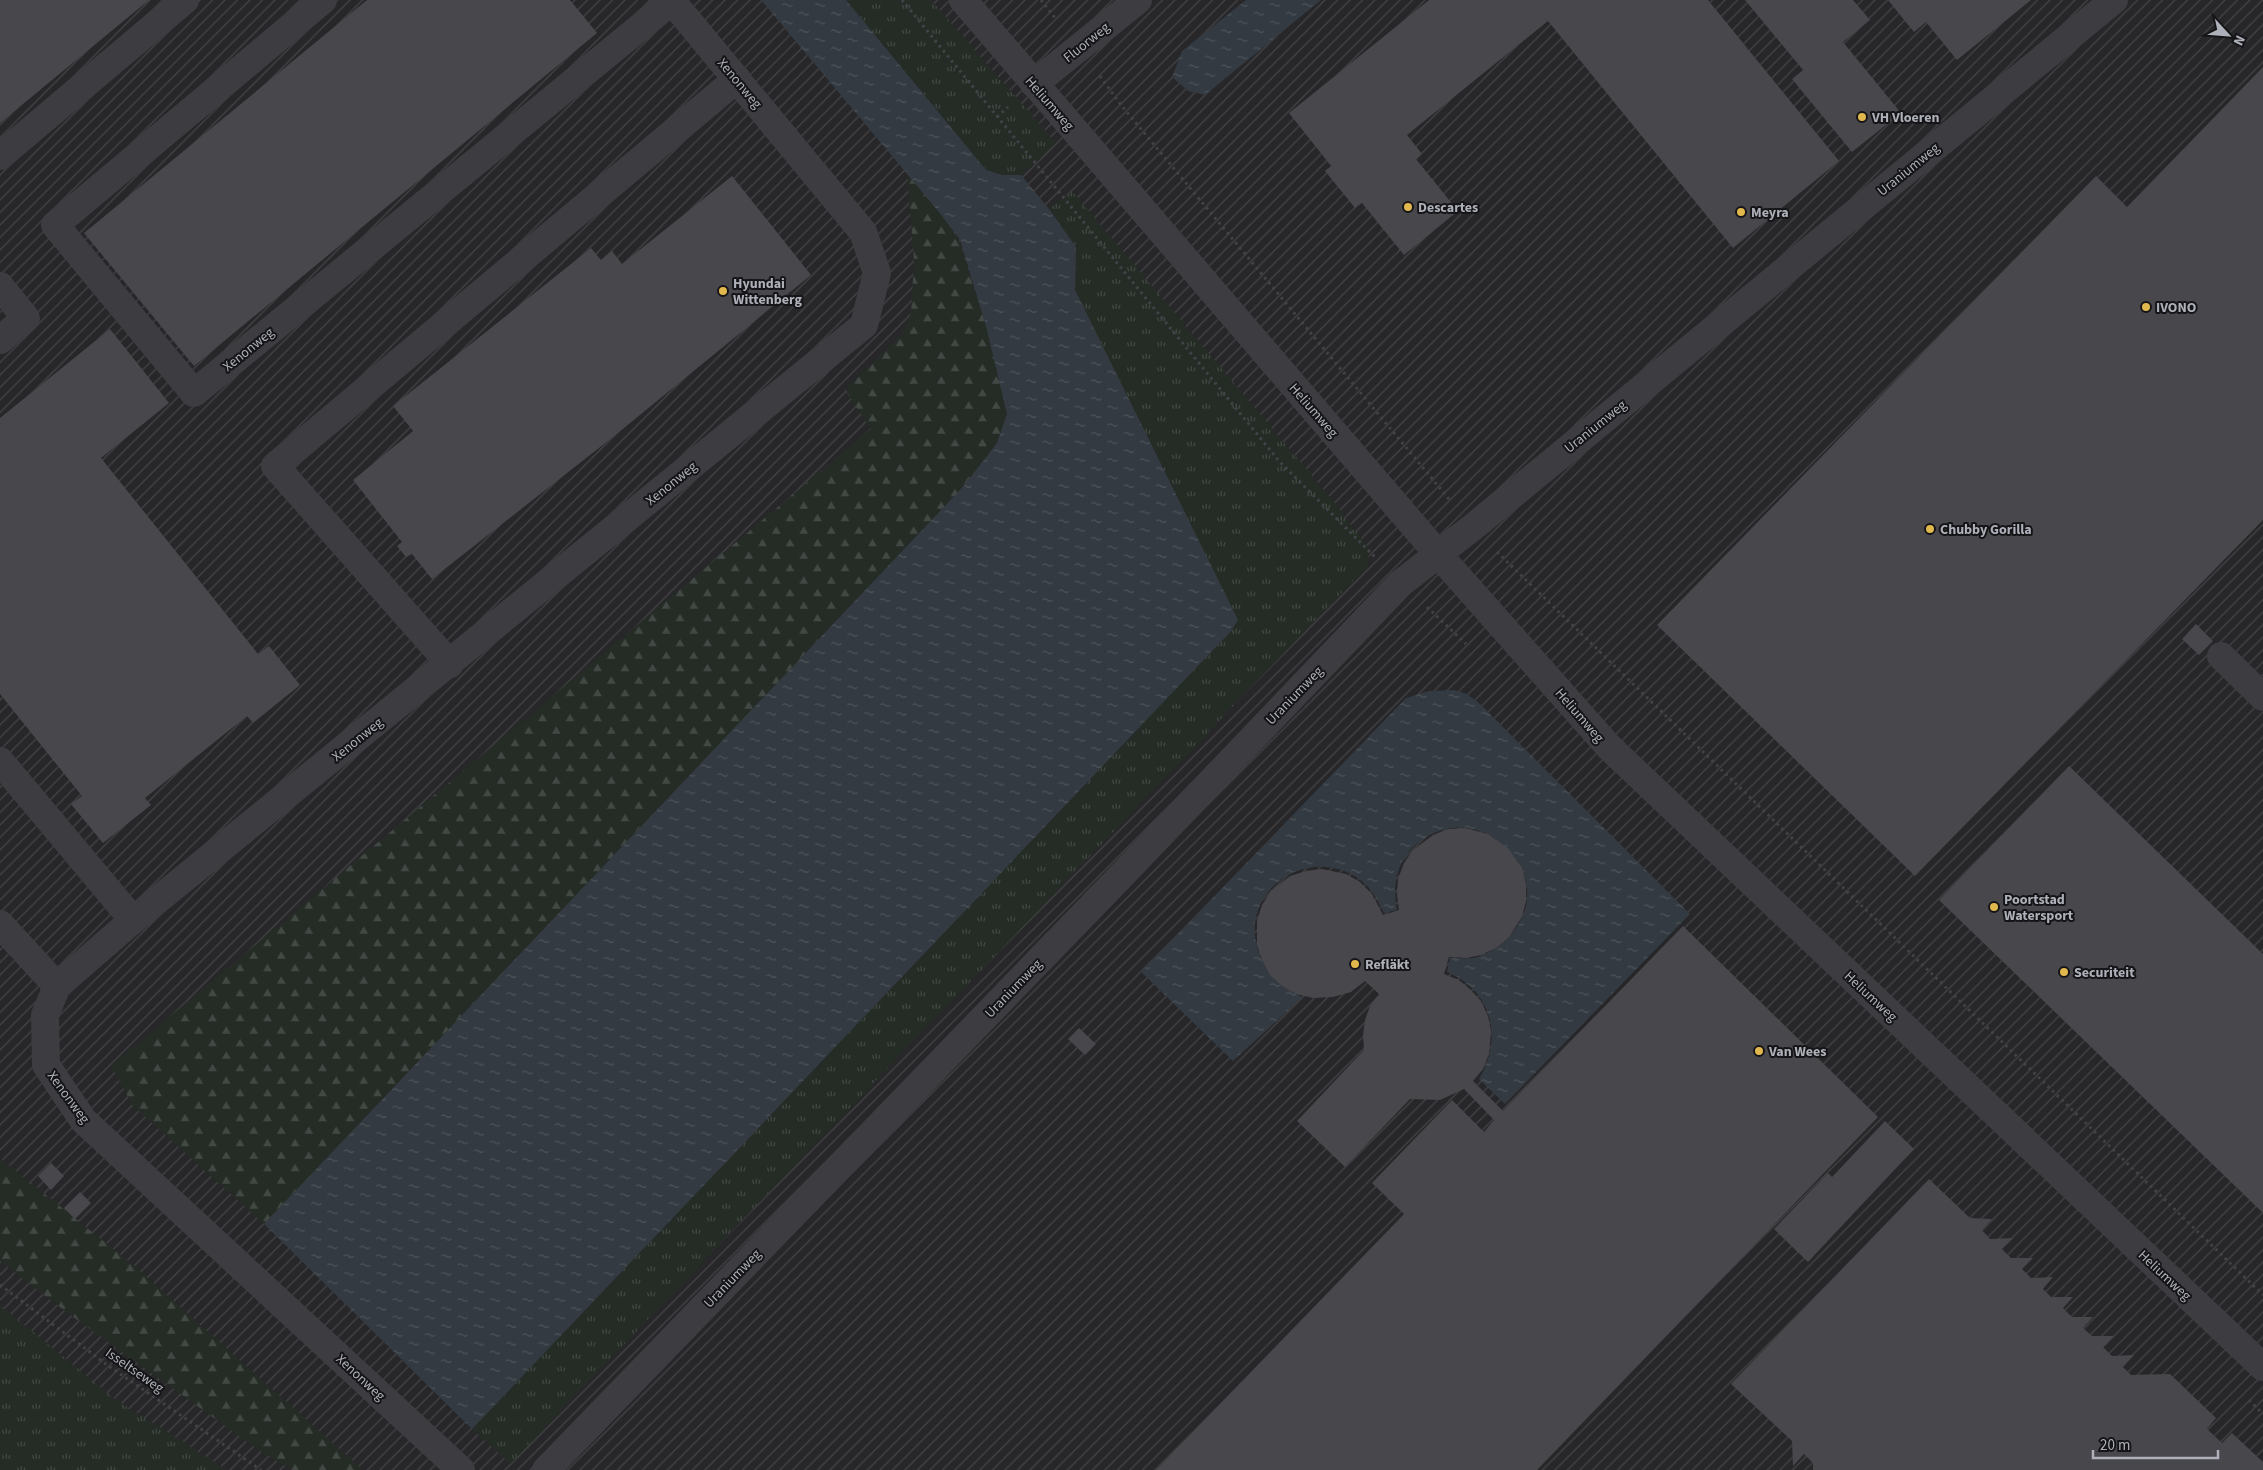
<svg xmlns="http://www.w3.org/2000/svg" width="2263" height="1470" viewBox="0 0 2263 1470" font-family="'Source Sans 3',sans-serif">
<style>
.industrial{fill:url(#industrial-furrows)}
.grass{fill:url(#grass-tufts)}
.forest{fill:url(#forest-firs)}
.water{fill:url(#water-ripples)}
.building{fill:#48474c}
.lines{fill:none;stroke-linecap:round;stroke-linejoin:round}
.path{stroke:#424348;stroke-width:3;stroke-dasharray:2.5 4;stroke-linecap:butt}
.minor{stroke:#3c3c41;stroke-width:28}
.poi-dot{fill:#e1b84e;stroke:#151517;stroke-width:2}
.labels{text-anchor:middle;stroke-width:4;stroke-linejoin:round;paint-order:stroke}
.street-label{font-size:14px;fill:#aeb1ba;stroke:#151517}
.poi-label{font-size:14px;font-weight:bold;fill:#aeb1ba;stroke:#151517;text-anchor:start}
</style>
<defs>
<pattern id="industrial-furrows" width="10" height="10" patternUnits="userSpaceOnUse" patternTransform="scale(1.25)"><rect width="10" height="10" fill="#272629"/><path d="M-1 1l2-2M0 10L10 0M9 11l2-2" fill="none" stroke="#444346"/></pattern>
<pattern id="grass-tufts" width="24" height="20" patternUnits="userSpaceOnUse" patternTransform="scale(1.25)"><rect width="24" height="20" fill="#252c26"/><path d="M3 7l-1-3M5 7V3M7 7l1-3M15 17l-1-3M17 17v-4M19 17l1-3" fill="none" stroke="#424843"/></pattern>
<pattern id="forest-firs" width="22" height="20" patternUnits="userSpaceOnUse" patternTransform="scale(1.25)"><rect width="22" height="20" fill="#252c26"/><path d="M5 1l3.5 6h-7zM16 11l3.5 6h-7z" fill="#424843"/></pattern>
<pattern id="water-ripples" width="26" height="14" patternUnits="userSpaceOnUse" patternTransform="scale(1.25)"><rect width="26" height="14" fill="#333a41"/><path d="M2 4q2-2 4 0t4 0M15 11q2-2 4 0t4 0" fill="none" stroke="#4e545a"/></pattern>
</defs>
<rect width="100%" height="100%" fill="#1a1a1c"/>
<rect class="industrial" x="0" y="0" width="2263" height="1470"/>
<g class="grass">
<polygon points="846,0 931,0 1056,143 1021,175 1002,175 986,170"/>
<polygon points="1072,191 1335,503 1370,550 1367,566 510,1464 472,1429 1231,631 1238,620 1075,290 1076,247 1049,209"/>
<polygon points="0,1305 115,1399 227,1470 0,1470"/>
</g>
<g class="forest">
<polygon points="907,173 939,212 959,240 986,326 1007,414 997,443 962,488 264,1224 133,1106 111,1066 871,429 845,390 902,334 911,313 914,260"/>
<polygon points="0,1158 132,1264 363,1470 292,1470 257,1449 65,1311 0,1261"/>
</g>
<g class="water">
<polygon points="761,0 846,0 986,170 1002,175 1021,175 1049,209 1076,247 1075,290 1238,620 1231,631 472,1429 264,1224 962,488 997,443 1007,414 986,326 960,240 939,212"/>
<polygon points="1246,0 1321,0 1205,95 1188,91 1172,77 1182,51"/>
<path d="M1454 690 1467 694 1479 703 1690 914 1505 1104 1479 1079C1503 1039 1493 991 1447 972L1450 958C1458 958 1465 959 1473 958 1487 955 1498 947 1508 937 1565 882 1483 792 1419 842 1397 859 1392 884 1397 910L1384 913C1379 904 1375 895 1368 887 1342 859 1294 860 1269 891 1238 929 1261 980 1303 997L1233 1061 1141 972 1406 698 1429 691Z"/>
</g>
<g class="building">
<polygon points="0,0 149,0 0,123"/>
<polygon points="367,0 570,0 597,33 194,366 84,233"/>
<polygon points="1429,0 1708,0 1839,161 1733,248 1548,21 1407,135 1422,154 1416,159 1458,211 1404,255 1362,203 1355,208 1325,171 1331,166 1289,113"/>
<polygon points="1745,0 1853,0 1870,20 1843,42 1901,113 1852,152 1792,79 1803,70"/>
<polygon points="1888,0 2031,0 1957,60 1926,22 1914,32"/>
<polygon points="2263,67 2263,520 1915,876 1657,625 2096,176 2127,207"/>
<polygon points="732,176 811,275 613,437 432,579 412,554 406,557 397,546 402,542 353,480 413,431 393,406 591,248 601,260 612,251 622,264"/>
<polygon points="110,329 169,403 101,458 258,654 269,646 300,685 253,723 247,716 145,798 151,805 103,843 71,804 82,796 0,694 0,418"/>
<polygon points="2196,624 2213,641 2199,655 2182,639"/>
<polygon points="2069,766 2263,954 2263,1213 1939,900"/>
<polygon points="1465,828 1488,834 1508,848 1522,868 1526,884 1526,901 1522,917 1509,937 1496,948 1481,955 1466,958 1449,957 1444,974 1459,980 1471,990 1481,1001 1488,1016 1491,1031 1489,1054 1483,1069 1473,1081 1503,1111 1683,926 1878,1117 1537,1470 1156,1470 1404,1214 1372,1183 1452,1100 1484,1132 1494,1120 1464,1089 1440,1100 1410,1099 1345,1167 1297,1121 1364,1050 1363,1035 1365,1020 1370,1006 1379,994 1365,981 1351,992 1333,997 1313,998 1296,994 1282,986 1270,975 1262,960 1257,945 1257,921 1262,905 1271,891 1290,876 1306,871 1322,869 1346,874 1360,882 1372,894 1383,915 1399,910 1397,894 1398,879 1404,863 1413,850 1433,835 1448,829"/>
<polygon points="1079,1028 1096,1044 1085,1055 1068,1039"/>
<polygon points="1885,1121 1914,1149 1808,1262 1774,1229 1828,1173 1832,1177"/>
<polygon points="51,1163 64,1176 51,1190 38,1176"/>
<polygon points="1929,1179 1970,1218 1992,1219 1982,1230 1990,1239 2013,1238 2002,1249 2011,1258 2033,1258 2022,1269 2031,1278 2053,1277 2043,1289 2051,1297 2073,1297 2063,1308 2072,1317 2093,1317 2083,1328 2092,1336 2114,1336 2103,1347 2112,1356 2134,1355 2123,1367 2131,1375 2170,1374 2216,1418 2207,1429 2222,1443 2232,1433 2263,1462 2263,1470 1813,1470 1813,1463 1804,1454 1793,1466 1792,1441 1731,1384"/>
<polygon points="80,1192 91,1203 75,1219 64,1208"/>
</g>
<g class="lines">
<g class="path">
<polyline points="902,0 1279,461 1376,558"/>
<polyline points="1041,0 1056,19"/>
<polyline points="1100,76 1121,105 1449,499"/>
<polyline points="997,117 1008,107"/>
<polyline points="1497,552 2263,1295"/>
<polyline points="1427,607 1466,644"/>
<polyline points="0,1285 110,1367 261,1470"/>
<polyline points="2249,1400 2263,1414"/>
</g>
<g class="minor">
<polyline points="323,0 55,225 194,393 672,1"/>
<polyline points="963,0 1438,554 1609,747 2263,1367"/>
<polyline points="1034,84 1138,0"/>
<polyline points="0,156 185,0"/>
<polyline points="0,286 26,318 0,340"/>
<polyline points="2221,656 2263,697"/>
<polyline points="450,664 275,466 737,79"/>
<polyline points="0,761 133,920"/>
<polyline points="0,924 57,986"/>
<polyline points="461,1470 83,1120 46,1065 45,1015 57,986 133,920 864,325 877,273 863,232 671,0"/>
<polyline points="546,1470 1122,875 1401,583 1473,527 2114,0"/>
</g>
</g>
<g class="poi-dot">
<circle cx="1862" cy="117" r="5"/>
<circle cx="1408" cy="207" r="5"/>
<circle cx="1741" cy="212" r="5"/>
<circle cx="723" cy="291" r="5"/>
<circle cx="2146" cy="307" r="5"/>
<circle cx="1930" cy="529" r="5"/>
<circle cx="1994" cy="907" r="5"/>
<circle cx="1355" cy="964" r="5"/>
<circle cx="2064" cy="972" r="5"/>
<circle cx="1759" cy="1051" r="5"/>
</g>
<g class="labels">
<g class="street-label">
<text transform="translate(1086 42) rotate(-39)" y="5">Fluorweg</text>
<text transform="translate(740 83) rotate(50)" y="5">Xenonweg</text>
<text transform="translate(1050 103) rotate(49)" y="5">Heliumweg</text>
<text transform="translate(1908 169) rotate(-39)" y="5">Uraniumweg</text>
<text transform="translate(248 349) rotate(-39)" y="5">Xenonweg</text>
<text transform="translate(1314 410) rotate(49)" y="5">Heliumweg</text>
<text transform="translate(1595 426) rotate(-39)" y="5">Uraniumweg</text>
<text transform="translate(671 483) rotate(-39)" y="5">Xenonweg</text>
<text transform="translate(1294 695) rotate(-46)" y="5">Uraniumweg</text>
<text transform="translate(1580 715) rotate(49)" y="5">Heliumweg</text>
<text transform="translate(357 739) rotate(-39)" y="5">Xenonweg</text>
<text transform="translate(1013 988) rotate(-46)" y="5">Uraniumweg</text>
<text transform="translate(1871 996) rotate(43)" y="5">Heliumweg</text>
<text transform="translate(69 1097) rotate(54)" y="5">Xenonweg</text>
<text transform="translate(2165 1275) rotate(43)" y="5">Heliumweg</text>
<text transform="translate(732 1278) rotate(-46)" y="5">Uraniumweg</text>
<text transform="translate(135 1370) rotate(35)" y="5">Isseltseweg</text>
<text transform="translate(361 1377) rotate(43)" y="5">Xenonweg</text>
</g>
<g class="poi-label">
<text x="1872" y="122">VH Vloeren</text>
<text x="1418" y="212">Descartes</text>
<text x="1751" y="217">Meyra</text>
<text x="733" y="288">Hyundai<tspan x="733" dy="16">Wittenberg</tspan></text>
<text x="2156" y="312">IVONO</text>
<text x="1940" y="534">Chubby Gorilla</text>
<text x="2004" y="904">Poortstad<tspan x="2004" dy="16">Watersport</tspan></text>
<text x="1365" y="969">Refläkt</text>
<text x="2074" y="977">Securiteit</text>
<text x="1769" y="1056">Van Wees</text>
</g>
</g>
<g transform="translate(2228 35) rotate(116)" stroke="#151517" stroke-width="4" paint-order="stroke">
<path d="M0-4L9 19L0 12L-9 19Z" fill="#aeb1ba"/>
<text y="-8" font-size="14" font-weight="bold" text-anchor="middle" fill="#aeb1ba">N</text>
</g>
<path d="M2093 1450v8h125v-8" fill="none" stroke="#aeb1ba" stroke-width="2.5"/>
<text x="2100" y="1450" font-size="15" fill="#aeb1ba" stroke="#151517" stroke-width="4" paint-order="stroke">20 m</text>
</svg>
